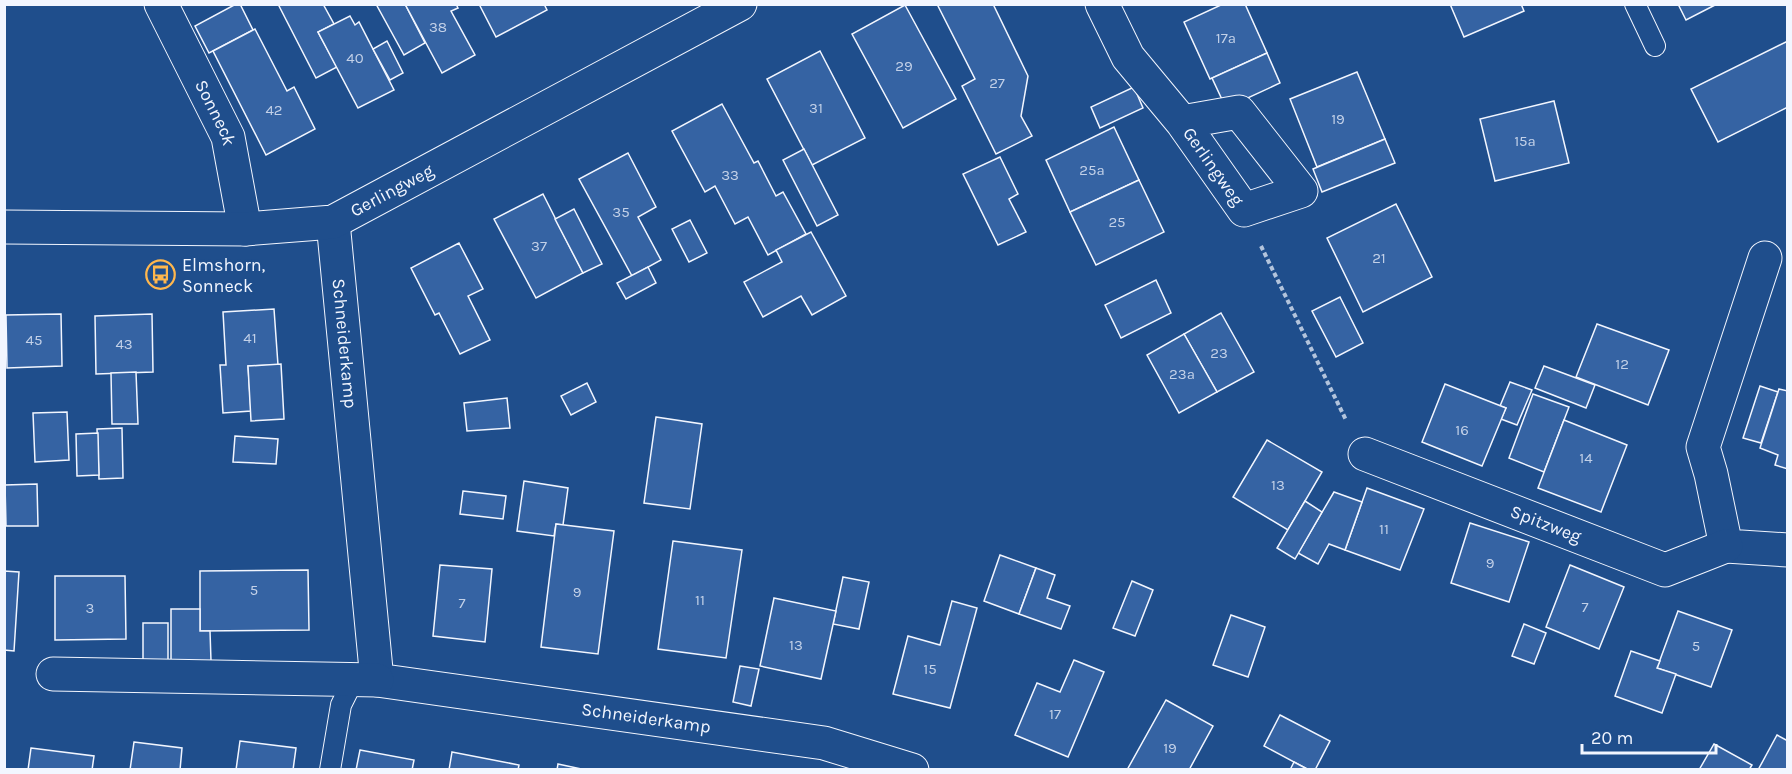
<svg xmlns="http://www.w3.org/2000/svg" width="1792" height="774" viewBox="0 0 1792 774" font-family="Karla,sans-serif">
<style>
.building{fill:#3563a3;stroke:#f2f6ff;stroke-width:1.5}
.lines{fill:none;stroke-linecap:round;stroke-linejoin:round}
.service-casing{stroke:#f2f6ff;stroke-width:22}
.minor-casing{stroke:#f2f6ff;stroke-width:35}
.path{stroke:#b3c4dc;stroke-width:4;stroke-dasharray:4.5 3;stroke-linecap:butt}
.service{stroke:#1f4e8c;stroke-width:20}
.minor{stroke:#1f4e8c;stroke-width:33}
.labels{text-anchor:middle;stroke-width:4.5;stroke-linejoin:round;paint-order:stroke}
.number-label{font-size:15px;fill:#c3d1e8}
.street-label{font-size:18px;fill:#f2f6ff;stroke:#1f4e8c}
.poi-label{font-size:18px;fill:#f2f6ff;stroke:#1f4e8c;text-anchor:start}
</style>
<rect width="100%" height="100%" fill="#1f4e8c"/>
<g class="building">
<polygon points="236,4 240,4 253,30 209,53 195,26"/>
<polygon points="278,4 323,4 334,24 318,32 337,67 316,78"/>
<polygon points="376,4 405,4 425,43 404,55"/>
<polygon points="405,4 456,4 458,8 451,11 475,55 442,73"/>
<polygon points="479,4 544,4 547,10 496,37"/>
<polygon points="937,4 993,4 1028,76 1021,116 1032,136 996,154 962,86 975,79"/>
<polygon points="1223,4 1245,4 1267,53 1210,79 1184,22"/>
<polygon points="1450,4 1521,4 1524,11 1464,37"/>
<polygon points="1678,4 1717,4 1686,20"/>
<polygon points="905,5 956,99 903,128 852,34"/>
<polygon points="350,16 355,25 359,22 394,90 358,108 318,32"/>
<polygon points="255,29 287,91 294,87 315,129 266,155 213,51"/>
<polygon points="387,41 403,73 390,80 373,49"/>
<polygon points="1788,41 1788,107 1718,142 1691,89"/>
<polygon points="820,51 865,138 812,165 767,79"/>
<polygon points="1267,53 1280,83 1226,108 1212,78"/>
<polygon points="1357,72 1385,139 1317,167 1290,99"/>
<polygon points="1134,87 1143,108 1100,128 1091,107"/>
<polygon points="1554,101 1569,163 1495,181 1480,119"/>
<polygon points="722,104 754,163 758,161 776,196 783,192 806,234 768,255 748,217 735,224 715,186 705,192 672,131"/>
<polygon points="1114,127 1139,180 1070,212 1046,160"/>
<polygon points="1385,139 1395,163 1322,192 1313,169"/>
<polygon points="804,149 838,215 817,226 783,160"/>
<polygon points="628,153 656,207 638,217 661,260 632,276 579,179"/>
<polygon points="1000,157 1018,194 1009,199 1026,232 998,245 963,174"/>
<polygon points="1139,180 1164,232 1096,265 1070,212"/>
<polygon points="543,194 583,273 536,298 494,219"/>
<polygon points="1396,204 1432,277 1363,312 1327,238"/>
<polygon points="574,209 602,264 583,273 555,219"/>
<polygon points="690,220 707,253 689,262 672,229"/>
<polygon points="811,232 846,296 812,315 801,296 763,317 744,282 782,262 776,250"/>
<polygon points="459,243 483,289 468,296 490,340 460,354 439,313 435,315 411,268"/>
<polygon points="648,267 656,283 626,299 617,283"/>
<polygon points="1156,280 1171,313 1121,338 1105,305"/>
<polygon points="1340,297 1363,343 1336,357 1312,311"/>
<polygon points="274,309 278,365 248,366 251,411 223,413 220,365 226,365 223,312"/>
<polygon points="1221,313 1254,372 1217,392 1184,334"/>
<polygon points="61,314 62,366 7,368 6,315"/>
<polygon points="152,314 153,372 96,374 95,316"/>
<polygon points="1597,324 1669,350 1648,405 1576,377"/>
<polygon points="1184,334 1217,392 1179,413 1147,355"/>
<polygon points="281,364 284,419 251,421 248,366"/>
<polygon points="1544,366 1595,385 1586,408 1535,388"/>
<polygon points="136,372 138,424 112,424 111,373"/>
<polygon points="1510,382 1532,390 1517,425 1501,419 1506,408 1500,406"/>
<polygon points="587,383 596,402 571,415 561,396"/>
<polygon points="1445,384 1506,408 1482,466 1422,442"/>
<polygon points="1760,386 1778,392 1761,443 1743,438"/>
<polygon points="1779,389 1788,391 1788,469 1775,465 1778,455 1760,448"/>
<polygon points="1533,394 1569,407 1544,472 1509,458"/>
<polygon points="507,398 510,428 467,431 464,403"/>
<polygon points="67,412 69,460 35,462 33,413"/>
<polygon points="656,417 702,424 690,509 644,503"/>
<polygon points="1564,420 1627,445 1601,512 1538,488"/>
<polygon points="122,428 123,478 99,479 97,429"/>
<polygon points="98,433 99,475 77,476 76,434"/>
<polygon points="235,436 278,439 276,464 233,462"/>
<polygon points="1267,440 1322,472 1288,530 1233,497"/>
<polygon points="524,481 568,488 563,525 556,524 554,536 517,531"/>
<polygon points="37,484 38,526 6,526 5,485"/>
<polygon points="1367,488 1424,509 1400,570 1345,550"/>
<polygon points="463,491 506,496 503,519 460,514"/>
<polygon points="1334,492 1362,502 1345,550 1329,544 1318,564 1298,553"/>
<polygon points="1305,501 1322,512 1295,559 1277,548"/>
<polygon points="1470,523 1529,542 1509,602 1451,583"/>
<polygon points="556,524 614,531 598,654 541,647"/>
<polygon points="673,541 742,550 726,658 658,649"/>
<polygon points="1000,555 1036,568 1019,614 984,601"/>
<polygon points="440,565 492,569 485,642 433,636"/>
<polygon points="1570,565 1624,587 1599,649 1546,627"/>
<polygon points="1036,568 1055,575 1047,598 1070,606 1061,629 1019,614"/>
<polygon points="308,570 309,630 200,631 200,571"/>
<polygon points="4,571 19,572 14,651 4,650"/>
<polygon points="55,576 125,576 126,639 55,640"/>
<polygon points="843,577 869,582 859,629 833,624"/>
<polygon points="1132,581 1153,590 1135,636 1113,628"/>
<polygon points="774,598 836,611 821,679 760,666"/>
<polygon points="952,601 977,608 950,708 893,694 908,636 940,645"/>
<polygon points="171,609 200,609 200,631 210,631 211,661 171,661"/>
<polygon points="1678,611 1732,630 1711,687 1657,668"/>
<polygon points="1231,615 1265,627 1248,677 1213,665"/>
<rect x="143" y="623" width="25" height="39"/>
<polygon points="1524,624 1546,633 1534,664 1512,656"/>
<polygon points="1631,651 1660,661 1657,668 1676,674 1662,713 1615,696"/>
<polygon points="1074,660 1104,672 1068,757 1015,735 1037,683 1060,692"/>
<polygon points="740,666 759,669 751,706 733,702"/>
<polygon points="1166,700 1213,726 1189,770 1127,770"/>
<polygon points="1280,715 1330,741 1315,770 1309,770 1264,746"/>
<polygon points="1777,735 1788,741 1788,770 1758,770"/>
<polygon points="240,741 296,748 293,770 236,770"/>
<polygon points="134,742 182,748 180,770 130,770"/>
<polygon points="1714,744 1752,765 1749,770 1699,770"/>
<polygon points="31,748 94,756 92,770 28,770"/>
<polygon points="360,750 414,760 412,770 356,770"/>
<polygon points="452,752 519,765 518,770 449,770"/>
<polygon points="1294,762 1309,770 1290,770"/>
<polygon points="558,764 586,770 557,770"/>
</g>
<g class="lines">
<defs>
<g id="service">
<polyline points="1635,4 1655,46"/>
<polyline points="330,770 341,705 354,679"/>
</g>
<g id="minor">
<path id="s1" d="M161 4 228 137 245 229"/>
<path id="s2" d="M1102 4 1128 57 1182 122 1244 210 1301 191 1239 112 1182 122"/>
<path id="s3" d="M333 222 377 680 824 743 912 770"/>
<path id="s4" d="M4 227 245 229 333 222 740 4"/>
<polyline points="1765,258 1703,447 1711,474 1726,546 1788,550"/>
<path id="s5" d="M1365 454 1665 570 1726 546"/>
<polyline points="53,674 377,680"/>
</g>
</defs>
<use href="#service" class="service-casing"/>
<use href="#minor" class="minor-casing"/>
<polyline class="path" points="1261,246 1346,420"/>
<use href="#service" class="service"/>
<use href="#minor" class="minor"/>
</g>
<defs>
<symbol id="bus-ring" viewBox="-11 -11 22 22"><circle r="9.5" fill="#1f4e8c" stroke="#ffb74d" stroke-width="1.5"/><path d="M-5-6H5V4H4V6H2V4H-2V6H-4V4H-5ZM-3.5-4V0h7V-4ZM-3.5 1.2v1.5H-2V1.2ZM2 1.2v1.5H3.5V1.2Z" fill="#ffb74d"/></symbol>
</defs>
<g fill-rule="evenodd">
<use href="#bus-ring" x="144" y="258" width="33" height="33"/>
</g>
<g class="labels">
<g class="number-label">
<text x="438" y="32">38</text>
<text x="1226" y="43">17a</text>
<text x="355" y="63">40</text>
<text x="904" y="71">29</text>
<text x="997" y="88">27</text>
<text x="816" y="113">31</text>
<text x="274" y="115">42</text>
<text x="1338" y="124">19</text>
<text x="1525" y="146">15a</text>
<text x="1092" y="175">25a</text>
<text x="730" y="180">33</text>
<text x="621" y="217">35</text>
<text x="1117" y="227">25</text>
<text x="539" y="251">37</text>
<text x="1379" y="263">21</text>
<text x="250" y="343">41</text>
<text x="34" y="345">45</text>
<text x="124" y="349">43</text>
<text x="1219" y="358">23</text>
<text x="1622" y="369">12</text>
<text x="1182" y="379">23a</text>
<text x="1462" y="435">16</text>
<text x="1586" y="463">14</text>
<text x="1278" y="490">13</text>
<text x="1384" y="534">11</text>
<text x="1490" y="568">9</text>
<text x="254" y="595">5</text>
<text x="577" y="597">9</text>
<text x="700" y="605">11</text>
<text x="462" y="608">7</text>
<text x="1585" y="612">7</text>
<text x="90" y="613">3</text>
<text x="796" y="650">13</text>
<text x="1696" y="651">5</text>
<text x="930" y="674">15</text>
<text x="1055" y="719">17</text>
<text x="1170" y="753">19</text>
</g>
<g class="street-label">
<text dy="6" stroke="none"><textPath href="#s1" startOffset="122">Sonneck</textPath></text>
<text dy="6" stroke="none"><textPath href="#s2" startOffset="198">Gerlingweg</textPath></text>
<text dy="6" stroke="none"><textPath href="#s4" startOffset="396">Gerlingweg</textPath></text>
<text dy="6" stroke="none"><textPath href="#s3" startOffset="122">Schneiderkamp</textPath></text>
<text dy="6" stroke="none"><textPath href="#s5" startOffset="194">Spitzweg</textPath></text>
<text dy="6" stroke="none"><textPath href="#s3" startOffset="732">Schneiderkamp</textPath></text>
</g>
<g class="poi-label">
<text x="182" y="271">Elmshorn,<tspan x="182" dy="21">Sonneck</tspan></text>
</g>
</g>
<rect width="1792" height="774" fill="none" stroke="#f2f6ff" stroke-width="12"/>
<path d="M1582 744v9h134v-9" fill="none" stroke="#f2f6ff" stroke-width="3"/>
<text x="1591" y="744" font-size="18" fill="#f2f6ff" stroke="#1f4e8c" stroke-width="4.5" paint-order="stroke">20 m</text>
</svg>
